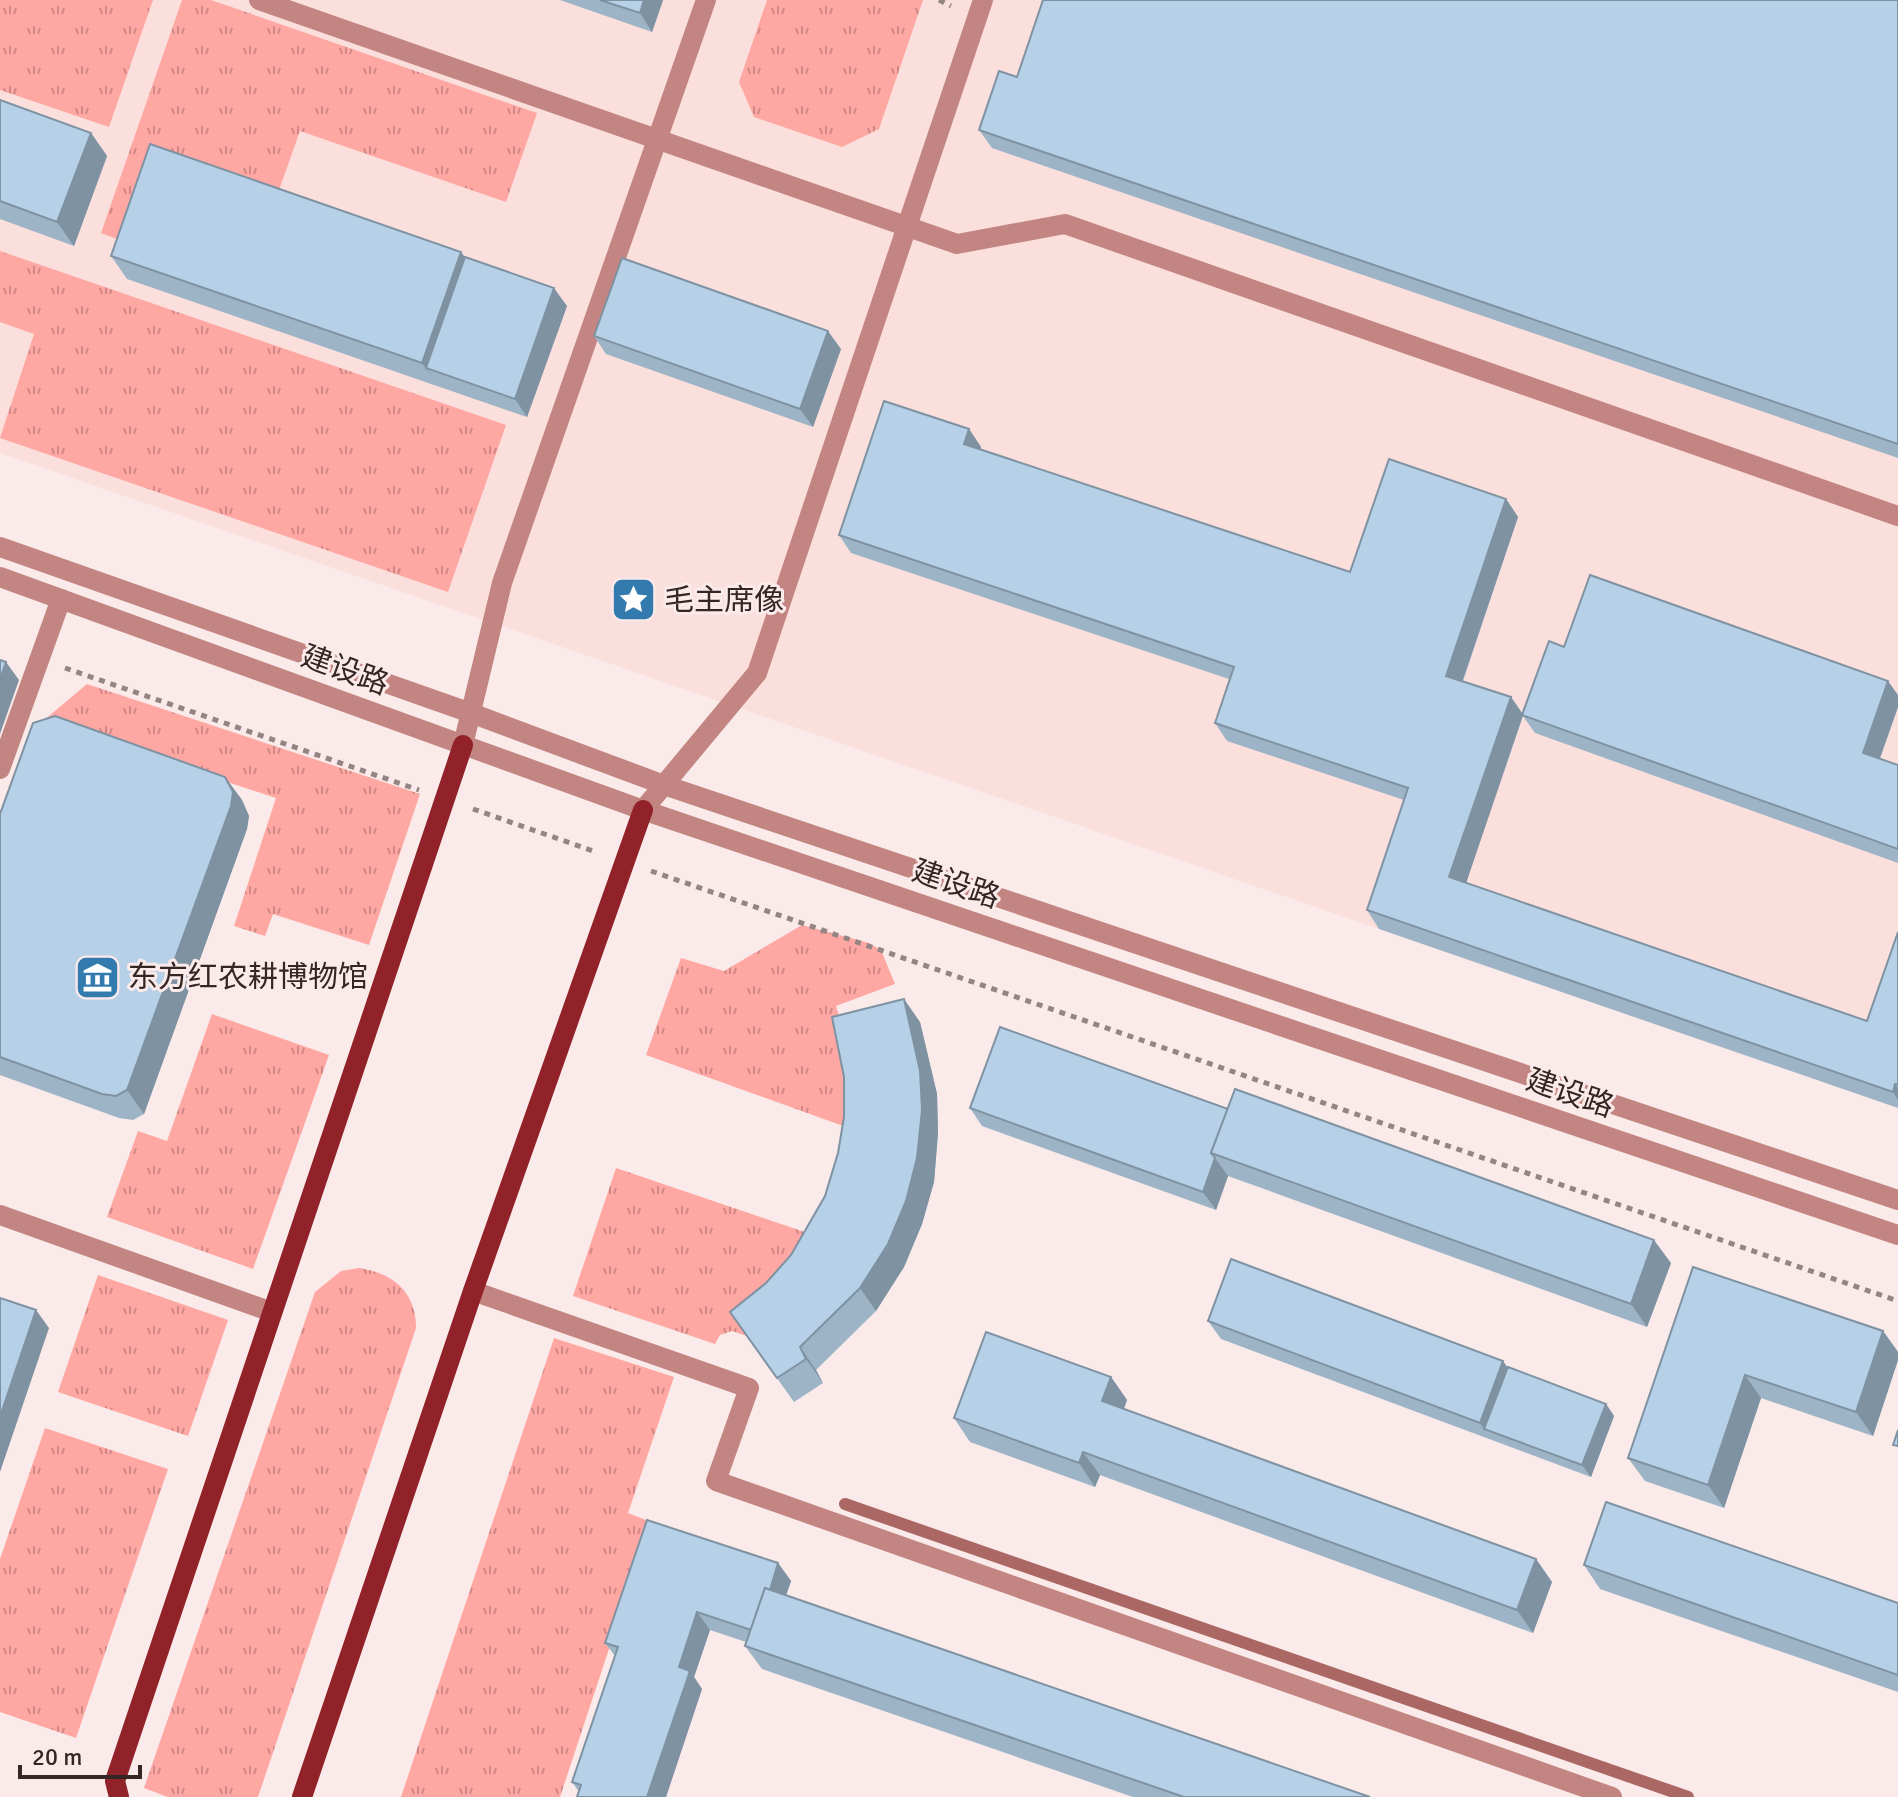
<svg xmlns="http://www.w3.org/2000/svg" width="1898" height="1797" viewBox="0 0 1898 1797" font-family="Signika,'Noto Sans SC',sans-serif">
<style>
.built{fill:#fbdfdd}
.grass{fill:url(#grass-tufts)}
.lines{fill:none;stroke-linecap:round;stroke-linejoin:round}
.stream{stroke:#aa6764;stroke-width:12}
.path{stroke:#948584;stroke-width:5;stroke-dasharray:6 6;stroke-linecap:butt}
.minor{stroke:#c38581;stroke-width:20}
.major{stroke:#912229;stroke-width:20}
.wall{fill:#9db4c7}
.shaded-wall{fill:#7f92a2}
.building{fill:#b6d1e7;stroke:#7f92a2;stroke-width:2}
.labels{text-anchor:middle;stroke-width:6;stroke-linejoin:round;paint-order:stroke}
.poi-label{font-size:30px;fill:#342625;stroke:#faeae9;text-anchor:start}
.street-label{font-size:30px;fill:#342625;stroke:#faeae9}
</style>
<defs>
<pattern id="grass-tufts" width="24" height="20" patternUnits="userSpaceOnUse" patternTransform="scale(2)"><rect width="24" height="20" fill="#ffa7a3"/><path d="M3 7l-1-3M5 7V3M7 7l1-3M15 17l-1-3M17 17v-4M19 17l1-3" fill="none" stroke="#cf8885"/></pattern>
</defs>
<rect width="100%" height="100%" fill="#faeae9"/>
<polygon class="built" points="0,0 1898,0 1898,1108 0,453"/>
<g class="grass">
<polygon points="0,0 153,0 109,127 0,90"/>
<polygon points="182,0 211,0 537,113 506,202 300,131 278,193 130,244 101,233"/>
<polygon points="767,0 923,0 879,129 842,147 754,117 739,82"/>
<polygon points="0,251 506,425 448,592 0,438 34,334 0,322"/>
<polygon points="87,684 420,794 369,945 273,914 265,936 234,926 276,798 43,721"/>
<polygon points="802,925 869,943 881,950 895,984 836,1006 848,1041 860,1132 646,1055 681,958 724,971"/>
<polygon points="212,1014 329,1055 253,1269 107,1217 138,1131 167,1141"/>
<polygon points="616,1168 831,1241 783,1306 747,1336 732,1331 720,1335 715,1344 573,1296"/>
<path d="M359 1268C393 1273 416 1292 416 1328L258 1797H168L144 1788 315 1292 341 1271Z"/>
<polygon points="98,1275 228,1320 188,1436 58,1392"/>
<polygon points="554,1338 674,1377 628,1513 651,1522 560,1797 401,1797"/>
<polygon points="45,1428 168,1469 76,1738 0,1712 0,1559"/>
</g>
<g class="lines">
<polyline class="stream" points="845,1504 1688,1797"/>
<g class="path">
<polyline points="939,0 951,6"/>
<polyline points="65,668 419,790"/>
<polyline points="473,809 596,852"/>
<polyline points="651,871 1898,1301"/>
</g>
<g class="minor">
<polyline points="259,0 957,244 1065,224 1898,516"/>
<polyline points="0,547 471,713 664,785 1898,1200"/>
<polyline points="0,577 643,810 1898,1235"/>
<polyline points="463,745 502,583 706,0"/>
<polyline points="0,769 61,599"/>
<polyline points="643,810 757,673 983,0"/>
<polyline points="0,1215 272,1312"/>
<polyline points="473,1291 749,1388 716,1481 1612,1797"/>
</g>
<g class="major">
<polyline points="119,1797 115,1781 463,745"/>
<polyline points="302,1797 473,1291 643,810"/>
</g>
</g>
<g class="wall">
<polygon points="560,0 663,0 652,32"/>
<polygon points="1898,0 1898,458 992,148 979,130 1017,77"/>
<polygon points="0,100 91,133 107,156 74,246 0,219"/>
<polygon points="461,252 465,257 567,306 527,417 127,279 111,256"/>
<polygon points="594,336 841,349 813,427 606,354"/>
<polygon points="969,429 981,447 981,449 1350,572 1506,499 1518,517 1463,681 1511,697 1523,714 1564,647 1898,707 1880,759 1898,765 1898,863 1535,733 1523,716 1466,883 1867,1021 1898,932 1898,1108 1379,929 1367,910 1404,800 1227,741 1215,723 1229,679 851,553 839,535"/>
<polygon points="225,777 242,800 249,816 247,829 144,1114 133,1120 119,1118 0,1075 0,814"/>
<polygon points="920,1022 937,1094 938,1133 934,1182 922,1224 904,1267 876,1311 816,1370 823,1383 794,1402 730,1312 766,1283 791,1255 825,1196 838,1153 844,1117 844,1077"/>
<polygon points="970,1108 1228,1109 1671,1263 1647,1327 1228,1176 1216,1210 982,1126"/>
<polygon points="1693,1267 1883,1331 1898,1352 1898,1360 1873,1436 1761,1398 1724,1508 1645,1481 1628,1458"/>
<polygon points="1208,1321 1508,1367 1606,1404 1614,1416 1591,1477 1221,1339"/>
<polygon points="1111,1377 1127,1400 1124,1409 1536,1559 1552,1582 1533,1633 1100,1475 1095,1487 970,1442 954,1418"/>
<polygon points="778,1563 791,1581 786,1595 1370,1797 1133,1797 762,1669 745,1646 746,1642 710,1630 694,1677 702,1689 666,1797 577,1797 579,1792 572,1782 615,1656 605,1643"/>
<polygon points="1584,1565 1898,1603 1898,1692 1600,1589"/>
</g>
<g class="shaded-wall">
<polygon points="644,0 663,0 652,32 640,13"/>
<polygon points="91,133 107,156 74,246 57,222"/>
<polygon points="461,252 477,275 426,368 438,386 422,363"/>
<polygon points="554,288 567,306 527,417 515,399"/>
<polygon points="828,331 841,349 813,427 800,409"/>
<polygon points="969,429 981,447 977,462 964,444"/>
<polygon points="1506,499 1518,517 1458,694 1446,676"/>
<polygon points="6,662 19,680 0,734 0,680"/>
<polygon points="1888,681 1898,695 1898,707 1875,771 1863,753"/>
<polygon points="1511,697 1523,715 1462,895 1449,877"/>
<polygon points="225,777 242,800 249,816 247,829 144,1114 127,1090"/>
<polygon points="904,999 920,1022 937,1094 938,1133 934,1182 922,1224 904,1267 876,1311 860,1288"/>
<polygon points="1895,1084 1898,1088 1898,1100 1893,1092"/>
<polygon points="1215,1158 1228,1176 1216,1210 1203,1192"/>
<polygon points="1654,1240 1671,1263 1647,1327 1631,1304"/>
<polygon points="36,1310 49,1328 0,1472 0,1417"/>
<polygon points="1883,1331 1898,1352 1898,1360 1873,1436 1856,1412"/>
<polygon points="800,1347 816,1370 823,1383 806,1359"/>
<polygon points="1503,1361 1516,1379 1484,1429 1480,1423"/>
<polygon points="1745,1375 1761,1398 1724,1508 1708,1485"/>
<polygon points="1111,1377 1127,1400 1118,1424 1102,1401"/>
<polygon points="1606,1404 1614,1416 1591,1477 1582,1465"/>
<polygon points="1083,1452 1100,1475 1095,1487 1079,1463"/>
<polygon points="1536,1559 1552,1582 1533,1633 1517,1610"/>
<polygon points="778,1563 791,1581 768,1649 756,1631"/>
<polygon points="697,1612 710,1630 694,1677 702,1689 666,1797 647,1797 679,1667"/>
</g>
<g class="building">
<polygon points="600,0 644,0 640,13"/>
<polygon points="1043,0 1898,0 1898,444 979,130 999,71 1017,77"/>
<polygon points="0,100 91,133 57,222 0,201"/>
<polygon points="150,144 461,252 422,363 111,256"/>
<polygon points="465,257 554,288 515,399 426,368"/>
<polygon points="622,258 828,331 800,409 594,336"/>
<polygon points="884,401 969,429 964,444 1350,572 1389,459 1506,499 1446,676 1511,697 1449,877 1867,1021 1898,932 1898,1085 1895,1084 1893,1092 1367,910 1408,788 1215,723 1234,667 839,535"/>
<polygon points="1590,575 1888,681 1863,753 1898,765 1898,849 1522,715 1549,641 1564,647"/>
<polygon points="0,660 6,662 0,680"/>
<polygon points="55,716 225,777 233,792 231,806 127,1090 116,1096 102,1094 0,1057 0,814 33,723"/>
<polygon points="904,999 920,1071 922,1110 917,1158 906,1201 888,1244 860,1288 800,1347 806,1359 777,1378 730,1312 766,1283 791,1255 825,1196 838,1153 844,1117 844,1077 832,1017"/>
<polygon points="1000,1027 1228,1109 1211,1153 1215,1158 1203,1192 970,1108"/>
<polygon points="1235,1089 1654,1240 1631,1304 1211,1153"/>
<polygon points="1231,1259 1503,1361 1480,1423 1208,1321"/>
<polygon points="1693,1267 1883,1331 1856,1412 1745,1375 1708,1485 1628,1458"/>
<polygon points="0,1298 36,1310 0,1417"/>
<polygon points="986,1332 1111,1377 1102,1401 1536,1559 1517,1610 1083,1452 1079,1463 954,1418"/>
<polygon points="1508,1367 1606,1404 1582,1465 1484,1429"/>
<polygon points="1898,1430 1898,1446 1893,1445"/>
<polygon points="1606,1502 1898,1603 1898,1675 1584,1565"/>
<polygon points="647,1520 778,1563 770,1590 765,1588 751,1630 697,1612 679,1667 690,1671 647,1797 577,1797 581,1785 572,1782 618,1647 605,1643"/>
<polygon points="765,1588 1370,1797 1184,1797 745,1646"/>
</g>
<defs>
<symbol id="sight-square" viewBox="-11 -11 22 22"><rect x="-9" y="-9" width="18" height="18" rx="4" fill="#337aaf" stroke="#faeae9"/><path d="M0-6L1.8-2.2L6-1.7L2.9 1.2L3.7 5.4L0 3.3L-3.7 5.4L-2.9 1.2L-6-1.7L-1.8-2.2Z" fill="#fff"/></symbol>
<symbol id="museum-square" viewBox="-11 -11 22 22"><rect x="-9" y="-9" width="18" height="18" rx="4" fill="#337aaf" stroke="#faeae9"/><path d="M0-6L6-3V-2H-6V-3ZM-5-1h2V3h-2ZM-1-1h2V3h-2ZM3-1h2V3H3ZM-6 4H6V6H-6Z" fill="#fff"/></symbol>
</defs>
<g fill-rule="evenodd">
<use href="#sight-square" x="608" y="574" width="51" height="51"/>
<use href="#museum-square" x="72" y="952" width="51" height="51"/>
</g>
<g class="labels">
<g class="poi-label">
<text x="664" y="610">毛主席像</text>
<text x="128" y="987">东方红农耕博物馆</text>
</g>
<g class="street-label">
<text transform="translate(345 670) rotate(20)" y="10">建设路</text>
<text transform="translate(956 884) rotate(19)" y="10">建设路</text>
<text transform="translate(1570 1093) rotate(19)" y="10">建设路</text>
</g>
</g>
<path d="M20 1765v12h120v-12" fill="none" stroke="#342625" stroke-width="4"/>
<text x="32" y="1765" font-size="24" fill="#342625" stroke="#faeae9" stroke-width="6" paint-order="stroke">20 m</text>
</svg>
